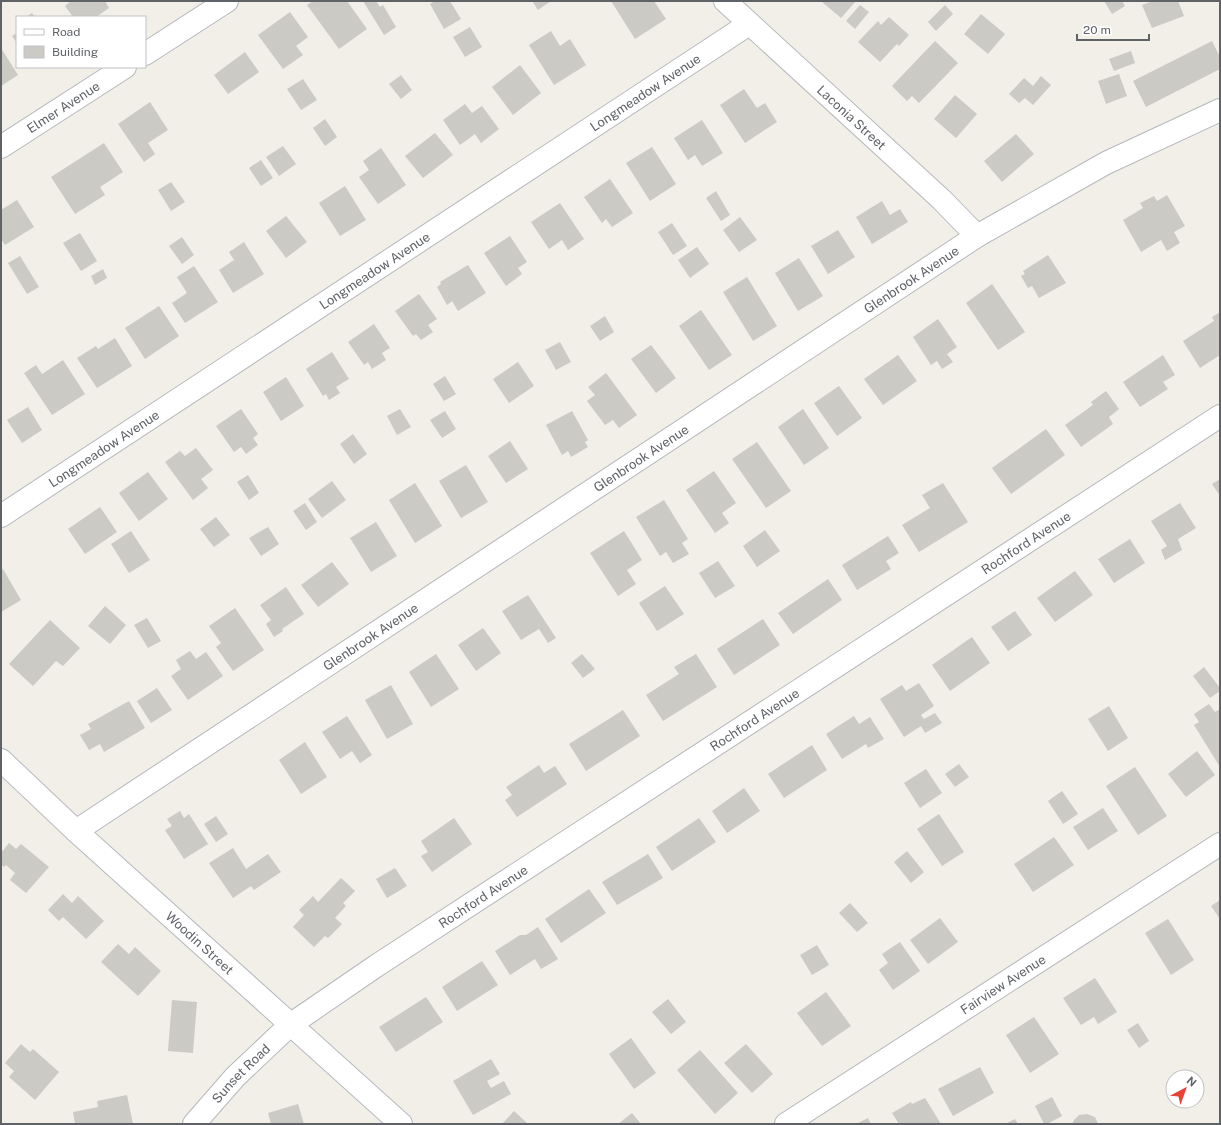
<svg xmlns="http://www.w3.org/2000/svg" width="1221" height="1125" viewBox="0 0 1221 1125" font-family="'Public Sans',sans-serif">
<style>
.building{fill:#cccac5}
.lines{fill:none;stroke-linecap:round;stroke-linejoin:round}
.street-casing{stroke:#b5b8bc;stroke-width:24}
.secondary-casing{stroke:#b6babf;stroke-width:24}
.street{stroke:#fff;stroke-width:22}
.secondary{stroke:#fff;stroke-width:22}
.labels{text-anchor:middle;stroke-width:3.5;stroke-linejoin:round;paint-order:stroke}
.street-label{font-size:13px;fill:#5f6368;stroke:#fff}
</style>
<rect width="100%" height="100%" fill="#f1efe8"/>
<g class="building">
<polygon points="71,1 105,1 109,8 96,17 73,17 65,6"/>
<polygon points="313,1 347,1 367,29 339,49 307,5"/>
<polygon points="363,1 376,1 380,7 383,5 396,27 384,35"/>
<polygon points="435,1 450,1 461,19 444,29 430,4"/>
<polygon points="532,1 551,1 538,10"/>
<polygon points="611,1 654,1 666,19 635,39"/>
<polygon points="821,1 856,1 841,18"/>
<polygon points="1104,1 1122,1 1125,6 1112,14"/>
<polygon points="1153,1 1178,1 1184,16 1152,28 1142,5"/>
<polygon points="860,5 869,12 855,29 846,21"/>
<polygon points="945,5 953,14 936,31 928,22"/>
<polygon points="290,12 308,37 296,46 303,55 283,69 258,35"/>
<polygon points="32,13 35,17 26,17"/>
<polygon points="981,14 1005,34 988,54 964,34"/>
<polygon points="889,17 909,35 899,46 897,44 880,62 858,42 878,21 881,25"/>
<polygon points="470,27 482,47 465,57 453,37"/>
<polygon points="551,31 560,46 570,39 586,65 554,85 529,45"/>
<polygon points="17,33 17,43 12,36"/>
<polygon points="935,41 958,63 919,103 912,96 907,101 892,86"/>
<polygon points="1212,41 1220,57 1220,69 1146,107 1133,81"/>
<polygon points="1,48 18,75 1,86"/>
<polygon points="1131,51 1135,63 1114,71 1109,59"/>
<polygon points="245,52 259,72 228,94 214,75"/>
<polygon points="520,65 541,93 513,115 492,87"/>
<polygon points="1119,74 1127,96 1106,104 1098,81"/>
<polygon points="401,75 412,90 401,99 389,84"/>
<polygon points="1041,76 1051,85 1033,105 1025,98 1019,103 1009,94 1024,78 1033,86"/>
<polygon points="303,79 317,100 301,110 287,89"/>
<polygon points="744,89 757,108 765,103 777,122 745,143 720,105"/>
<polygon points="955,95 977,114 956,138 934,119"/>
<polygon points="150,102 168,130 148,143 155,154 144,162 118,124"/>
<polygon points="465,104 472,113 482,106 499,129 481,143 475,134 460,145 443,120"/>
<polygon points="325,119 337,137 325,146 313,128"/>
<polygon points="702,120 723,153 702,166 695,155 688,160 674,138"/>
<polygon points="435,133 453,155 423,178 405,156"/>
<polygon points="1016,134 1034,154 1002,182 984,161"/>
<polygon points="104,143 123,172 100,187 105,195 75,214 51,177"/>
<polygon points="283,146 296,164 279,176 266,157"/>
<polygon points="652,147 676,184 650,201 626,163"/>
<polygon points="381,148 406,185 378,204 359,177 369,170 363,161"/>
<polygon points="261,160 273,178 261,186 249,168"/>
<polygon points="610,179 633,213 612,227 606,219 602,223 584,197"/>
<polygon points="171,182 185,202 171,211 158,190"/>
<polygon points="345,186 366,220 340,236 319,203"/>
<polygon points="716,191 730,215 721,221 706,198"/>
<polygon points="1167,195 1185,226 1174,232 1180,243 1167,251 1161,240 1141,252 1123,220 1143,208 1140,203 1154,196 1157,201"/>
<polygon points="17,200 34,227 5,245 1,239 1,210"/>
<polygon points="882,201 890,215 900,209 908,222 872,244 856,217"/>
<polygon points="560,203 584,239 568,250 562,240 549,249 531,222"/>
<polygon points="286,216 307,242 286,258 266,231"/>
<polygon points="740,217 757,240 739,252 723,230"/>
<polygon points="672,223 687,246 673,255 658,232"/>
<polygon points="838,230 855,257 828,274 811,246"/>
<polygon points="80,233 97,261 81,271 63,243"/>
<polygon points="510,236 527,262 518,268 522,274 506,286 484,253"/>
<polygon points="182,237 194,255 182,264 169,246"/>
<polygon points="244,242 264,274 233,293 219,270 234,260 229,252"/>
<polygon points="697,247 709,264 690,278 678,260"/>
<polygon points="1048,255 1066,283 1039,298 1032,286 1028,288 1021,276 1025,274 1023,271"/>
<polygon points="20,256 39,287 27,294 8,263"/>
<polygon points="799,258 823,296 798,311 775,273"/>
<polygon points="468,265 486,293 458,311 452,301 447,305 437,287 441,284 440,282"/>
<polygon points="194,266 218,302 185,323 172,303 187,293 177,277"/>
<polygon points="103,269 107,278 95,285 91,276"/>
<polygon points="747,277 777,326 753,341 723,292"/>
<polygon points="992,284 1025,332 998,350 966,303"/>
<polygon points="419,294 437,319 428,325 433,332 421,340 416,334 413,336 395,311"/>
<polygon points="159,306 179,336 145,359 125,328"/>
<polygon points="701,310 732,355 709,370 679,326"/>
<polygon points="1220,312 1220,355 1200,368 1183,341 1214,321 1212,317"/>
<polygon points="605,316 614,332 600,341 590,326"/>
<polygon points="938,319 957,347 947,354 953,362 942,369 937,361 931,365 913,337"/>
<polygon points="374,324 390,348 382,353 386,360 372,369 368,362 364,365 348,342"/>
<polygon points="115,338 132,366 97,388 77,358 96,346 98,349"/>
<polygon points="560,342 571,362 556,370 545,350"/>
<polygon points="651,345 676,378 656,393 631,359"/>
<polygon points="332,352 349,379 336,387 340,393 329,400 326,394 323,396 306,369"/>
<polygon points="898,355 917,381 883,405 864,379"/>
<polygon points="1163,355 1175,375 1163,382 1168,389 1140,407 1123,382"/>
<polygon points="63,360 85,394 52,415 24,373 36,365 42,374"/>
<polygon points="518,362 534,386 509,403 493,379"/>
<polygon points="606,373 637,415 619,428 613,420 605,425 587,401 595,395 588,387"/>
<polygon points="445,376 456,394 444,401 433,384"/>
<polygon points="286,377 304,406 281,421 263,392"/>
<polygon points="839,386 862,418 837,436 814,403"/>
<polygon points="1106,391 1119,409 1109,417 1113,424 1081,447 1065,425 1093,405 1091,402"/>
<polygon points="28,407 42,430 22,443 7,420"/>
<polygon points="241,409 258,434 253,438 258,445 246,454 241,447 234,452 216,426"/>
<polygon points="400,409 411,427 397,435 387,416"/>
<polygon points="803,409 829,448 804,465 778,427"/>
<polygon points="445,411 456,429 442,438 430,420"/>
<polygon points="572,411 588,440 585,442 588,447 571,457 568,451 562,455 546,425"/>
<polygon points="1046,429 1065,455 1011,494 992,468"/>
<polygon points="353,434 367,454 354,464 340,444"/>
<polygon points="510,441 528,469 506,483 488,456"/>
<polygon points="757,442 791,491 766,508 732,459"/>
<polygon points="196,448 213,470 201,479 208,488 193,500 165,462 180,451 185,456"/>
<polygon points="466,465 488,502 461,518 439,481"/>
<polygon points="714,471 736,503 722,513 729,523 715,533 686,490"/>
<polygon points="148,472 168,499 139,521 119,493"/>
<polygon points="248,475 259,493 249,500 237,482"/>
<polygon points="1220,479 1220,496 1212,484"/>
<polygon points="332,481 346,500 322,518 308,499"/>
<polygon points="415,483 442,526 415,543 389,500"/>
<polygon points="943,483 968,522 919,552 902,525 930,508 922,495"/>
<polygon points="664,500 688,539 682,543 689,554 673,563 666,552 660,556 636,517"/>
<polygon points="305,503 317,522 306,530 293,511"/>
<polygon points="1180,503 1196,528 1178,539 1182,550 1165,560 1161,550 1167,546 1151,521"/>
<polygon points="100,507 117,532 85,554 68,529"/>
<polygon points="216,517 230,535 214,547 200,529"/>
<polygon points="376,522 397,556 371,572 350,538"/>
<polygon points="268,527 279,544 261,556 249,538"/>
<polygon points="765,530 780,551 757,567 743,546"/>
<polygon points="131,531 150,560 129,573 111,544"/>
<polygon points="624,531 642,560 627,570 636,584 618,596 590,553"/>
<polygon points="888,536 899,553 886,561 891,569 857,590 842,565"/>
<polygon points="1130,539 1145,563 1114,583 1098,559"/>
<polygon points="718,561 735,586 715,598 699,573"/>
<polygon points="332,562 349,584 318,607 301,585"/>
<polygon points="3,569 21,600 1,612 1,571"/>
<polygon points="1075,571 1093,595 1055,622 1037,598"/>
<polygon points="828,579 842,600 793,634 778,613"/>
<polygon points="665,586 684,614 657,631 639,603"/>
<polygon points="286,587 304,614 282,629 283,631 274,637 266,624 271,620 260,605"/>
<polygon points="528,595 556,638 548,643 539,629 521,640 502,611"/>
<polygon points="105,606 126,625 110,644 88,626"/>
<polygon points="235,608 264,650 233,671 216,647 221,643 209,626"/>
<polygon points="1015,611 1032,635 1008,651 991,627"/>
<polygon points="147,618 161,641 148,648 134,625"/>
<polygon points="763,619 780,645 734,675 717,649"/>
<polygon points="50,620 80,648 63,666 56,661 33,686 9,664"/>
<polygon points="483,628 501,653 476,671 458,645"/>
<polygon points="972,637 990,663 950,691 932,665"/>
<polygon points="190,651 196,659 206,652 223,676 188,700 171,676 181,669 176,660"/>
<polygon points="436,654 459,689 431,707 409,672"/>
<polygon points="582,654 595,669 583,678 571,663"/>
<polygon points="696,654 717,687 663,721 646,695 679,674 674,667"/>
<polygon points="1204,667 1220,688 1220,691 1210,698 1193,676"/>
<polygon points="919,683 934,706 921,715 924,719 935,713 942,723 925,733 921,726 904,737 880,699 902,685 906,691"/>
<polygon points="391,685 413,724 387,739 365,700"/>
<polygon points="157,688 172,710 151,723 137,701"/>
<polygon points="129,701 145,728 104,752 100,744 89,750 80,735 91,729 88,724"/>
<polygon points="1209,704 1215,712 1220,709 1220,767 1194,725 1199,722 1194,714"/>
<polygon points="1109,706 1128,738 1108,751 1088,719"/>
<polygon points="623,710 640,736 586,771 569,744"/>
<polygon points="347,716 372,755 360,763 352,751 340,759 322,732"/>
<polygon points="854,716 859,724 870,717 884,739 868,748 866,744 842,759 826,734"/>
<polygon points="305,742 327,777 301,794 279,760"/>
<polygon points="812,745 827,770 784,798 768,774"/>
<polygon points="1197,751 1215,775 1186,797 1168,774"/>
<polygon points="959,764 969,777 955,787 945,774"/>
<polygon points="539,765 544,773 555,766 567,784 517,817 505,800 512,795 506,787"/>
<polygon points="1135,767 1167,816 1138,835 1106,786"/>
<polygon points="926,769 942,793 920,808 904,783"/>
<polygon points="744,788 760,811 727,833 712,811"/>
<polygon points="1062,791 1078,814 1063,824 1048,801"/>
<polygon points="1103,808 1118,831 1088,850 1073,827"/>
<polygon points="180,811 184,818 189,814 208,844 184,859 165,830 172,826 167,819"/>
<polygon points="939,814 964,852 942,866 917,829"/>
<polygon points="216,816 228,834 216,842 204,824"/>
<polygon points="454,818 472,844 432,872 421,856 428,852 421,841"/>
<polygon points="699,818 716,842 672,871 656,847"/>
<polygon points="1054,837 1074,865 1033,892 1014,864"/>
<polygon points="9,843 16,849 21,844 49,867 26,893 10,880 15,873 6,865 4,867 1,865 1,853"/>
<polygon points="233,848 246,869 268,854 281,872 254,890 251,886 233,898 209,863"/>
<polygon points="907,851 924,872 911,883 894,862"/>
<polygon points="648,854 663,878 617,905 602,882"/>
<polygon points="395,868 407,886 387,898 376,879"/>
<polygon points="341,878 355,891 343,903 346,906 335,918 342,924 328,938 325,936 314,947 293,927 304,915 299,910 313,896 318,902"/>
<polygon points="589,889 606,913 561,943 545,919"/>
<polygon points="63,894 72,903 78,896 104,921 86,939 63,917 59,921 48,910"/>
<polygon points="1220,900 1220,919 1211,906"/>
<polygon points="850,903 868,923 857,932 839,913"/>
<polygon points="940,918 958,942 928,964 910,940"/>
<polygon points="1168,919 1194,960 1171,975 1145,933"/>
<polygon points="538,927 558,959 541,969 535,959 510,975 495,951 520,935 526,935"/>
<polygon points="900,942 920,971 893,990 879,970 888,963 882,954"/>
<polygon points="118,944 129,954 135,947 161,971 138,996 101,962"/>
<polygon points="817,945 829,965 812,975 800,955"/>
<polygon points="482,961 498,985 457,1011 442,987"/>
<polygon points="1095,978 1117,1012 1098,1024 1094,1017 1081,1025 1063,998"/>
<polygon points="826,992 851,1026 822,1046 797,1013"/>
<polygon points="426,997 443,1022 396,1052 379,1027"/>
<polygon points="668,999 686,1022 671,1034 652,1012"/>
<polygon points="172,1000 197,1002 193,1053 168,1051"/>
<polygon points="1034,1017 1059,1054 1030,1073 1006,1035"/>
<polygon points="1138,1023 1149,1041 1139,1048 1127,1030"/>
<polygon points="631,1038 656,1073 634,1089 609,1054"/>
<polygon points="21,1044 30,1052 33,1049 59,1072 35,1100 9,1077 14,1071 5,1063"/>
<polygon points="746,1044 773,1074 752,1093 724,1063"/>
<polygon points="700,1050 738,1093 715,1114 677,1070"/>
<polygon points="491,1059 500,1074 487,1081 491,1088 504,1081 511,1094 473,1115 453,1081"/>
<polygon points="980,1067 994,1093 953,1116 938,1089"/>
<polygon points="127,1095 133,1124 75,1124 73,1112 98,1107 97,1101"/>
<polygon points="1052,1097 1062,1116 1047,1124 1044,1124 1035,1106"/>
<polygon points="925,1098 941,1124 899,1124 892,1113 911,1102 912,1104"/>
<polygon points="298,1104 304,1124 271,1124 268,1113"/>
<polygon points="514,1111 528,1124 502,1124"/>
<polygon points="632,1113 641,1124 618,1124"/>
<polygon points="1087,1114 1095,1117 1098,1124 1072,1124 1074,1120 1079,1115"/>
<polygon points="868,1118 871,1124 856,1124"/>
<polygon points="1015,1119 1018,1124 1005,1124"/>
</g>
<g class="lines">
<defs>
<g id="street">
<path id="s1" d="M725 1 942 200 977 236"/>
<polyline points="145,54 227,1"/>
<path id="s2" d="M1 147 125 67"/>
<path id="s3" d="M1 516 749 24"/>
<path id="s4" d="M76 831 977 236 1106 163 1220 110"/>
<path id="s5" d="M194 1124 235 1077 290 1025 376 966 1220 416"/>
<path id="s6" d="M786 1124 1220 844"/>
</g>
<g id="secondary">
<path id="s7" d="M1 760 76 831 401 1124"/>
</g>
</defs>
<use href="#street" class="street-casing"/>
<use href="#secondary" class="secondary-casing"/>
<use href="#street" class="street"/>
<use href="#secondary" class="secondary"/>
</g>
<g class="labels">
<g class="street-label">
<text dy="5" stroke="none"><textPath href="#s3" startOffset="771">Longmeadow Avenue</textPath></text>
<text dy="5" stroke="none"><textPath href="#s2" startOffset="74">Elmer Avenue</textPath></text>
<text dy="5" stroke="none"><textPath href="#s1" startOffset="172">Laconia Street</textPath></text>
<text dy="5" stroke="none"><textPath href="#s3" startOffset="447">Longmeadow Avenue</textPath></text>
<text dy="5" stroke="none"><textPath href="#s4" startOffset="1001">Glenbrook Avenue</textPath></text>
<text dy="5" stroke="none"><textPath href="#s3" startOffset="123">Longmeadow Avenue</textPath></text>
<text dy="5" stroke="none"><textPath href="#s4" startOffset="677">Glenbrook Avenue</textPath></text>
<text dy="5" stroke="none"><textPath href="#s5" startOffset="1018">Rochford Avenue</textPath></text>
<text dy="5" stroke="none"><textPath href="#s4" startOffset="353">Glenbrook Avenue</textPath></text>
<text dy="5" stroke="none"><textPath href="#s5" startOffset="694">Rochford Avenue</textPath></text>
<text dy="5" stroke="none"><textPath href="#s5" startOffset="370">Rochford Avenue</textPath></text>
<text dy="5" stroke="none"><textPath href="#s7" startOffset="270">Woodin Street</textPath></text>
<text dy="5" stroke="none"><textPath href="#s6" startOffset="258">Fairview Avenue</textPath></text>
<text dy="5" stroke="none"><textPath href="#s5" startOffset="69">Sunset Road</textPath></text>
</g>
</g>
<rect width="1221" height="1125" fill="none" stroke="#5f6368" stroke-width="4"/>
<rect x="16" y="16" width="130" height="52" fill="#ffffff" stroke="#bfc1c3"/>
<rect x="24" y="29" width="20" height="6" fill="#ffffff" stroke="#bfc1c3"/>
<text x="52" y="36" font-size="12" fill="#5f6368">Road</text>
<rect x="24" y="46" width="20" height="12" fill="#cccac5" stroke="#bfc1c3"/>
<text x="52" y="56" font-size="12" fill="#5f6368">Building</text>
<g transform="translate(1185 1089) rotate(41)"><circle r="19" fill="#ffffff" stroke="#bfc1c3"/>
<path d="M0-3L7 15L0 10L-7 15Z" fill="#ea4335"/>
<text y="-6" font-size="11" font-weight="bold" text-anchor="middle" fill="#5f6368">N</text>
</g>
<path d="M1077 34v6h72v-6" fill="none" stroke="#5f6368" stroke-width="2"/>
<text x="1083" y="34" font-size="12" fill="#5f6368" stroke="#ffffff" stroke-width="3" paint-order="stroke">20 m</text>
</svg>
